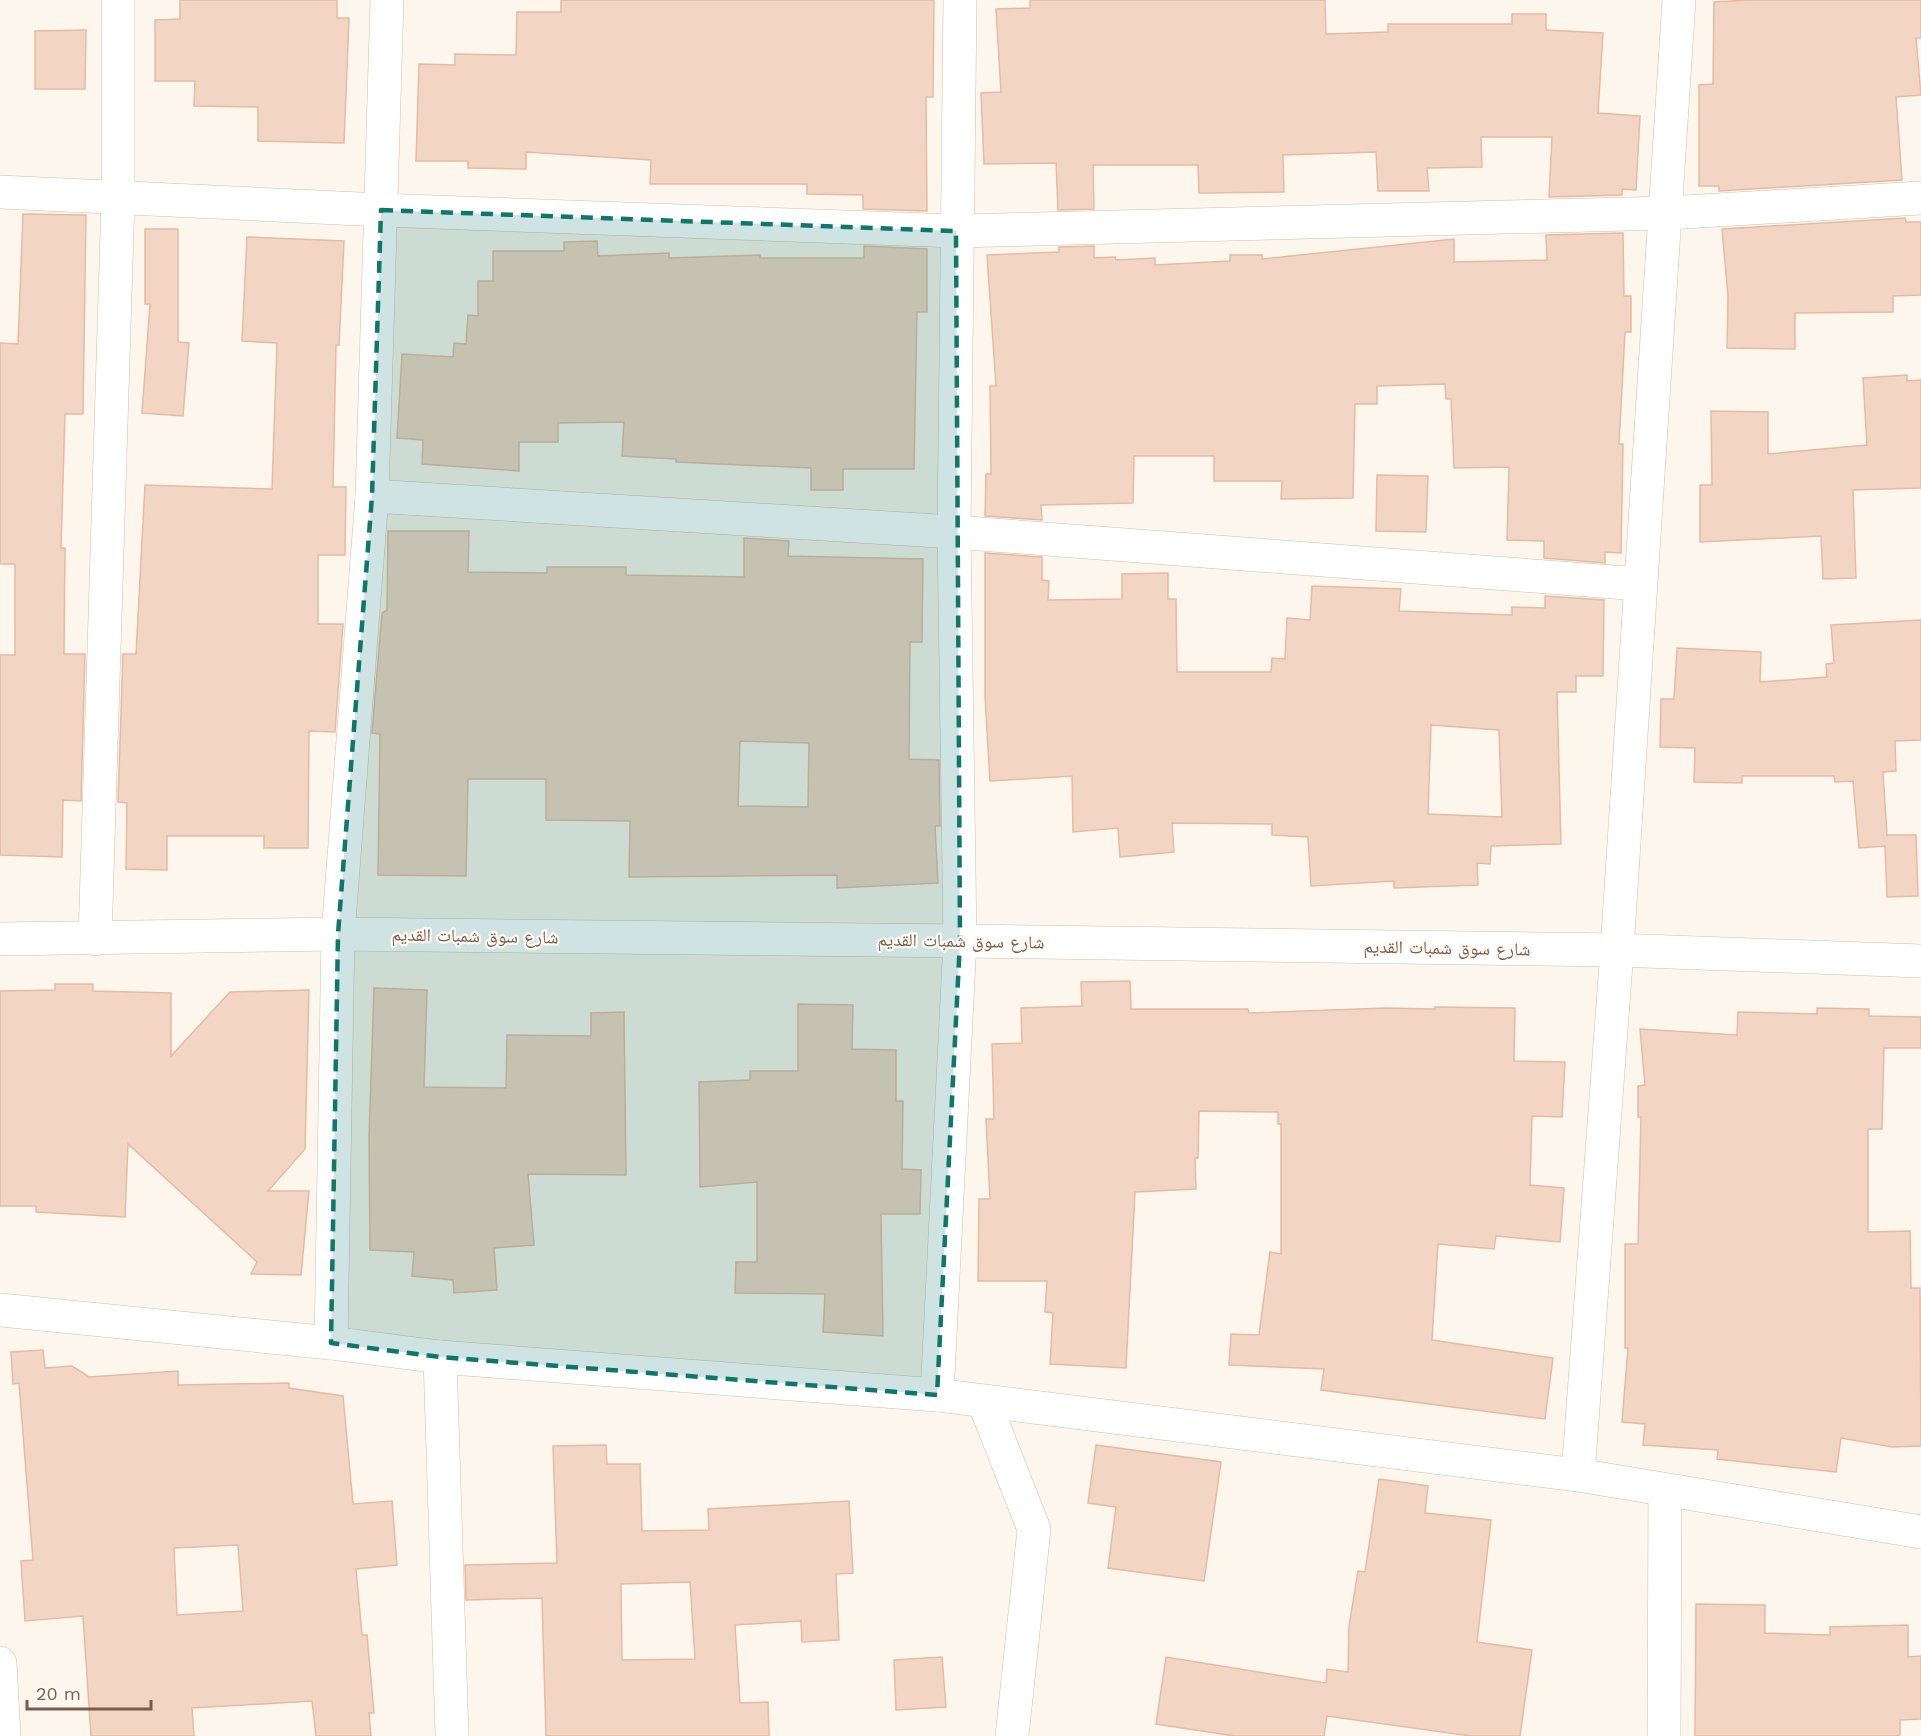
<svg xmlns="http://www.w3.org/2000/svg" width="1921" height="1736" viewBox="0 0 1921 1736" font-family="'Work Sans','Noto Naskh Arabic',sans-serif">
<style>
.building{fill:#f3d5c3;stroke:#e6bba3;stroke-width:1.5;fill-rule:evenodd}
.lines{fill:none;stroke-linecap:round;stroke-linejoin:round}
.street-casing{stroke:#d1beb0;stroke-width:34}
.street{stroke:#fff;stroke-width:33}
.marked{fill:#0f766e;fill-opacity:0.2;stroke:#0f766e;stroke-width:4.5;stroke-dasharray:12 8;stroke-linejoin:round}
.labels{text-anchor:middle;stroke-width:4.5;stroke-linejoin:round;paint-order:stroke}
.street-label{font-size:18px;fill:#7a5c4d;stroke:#fffaf3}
</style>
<rect width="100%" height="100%" fill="#fdf6ec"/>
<g class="building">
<polygon points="180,0 337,0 337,18 349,18 344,143 258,141 258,107 194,106 195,81 155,81 155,20 180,19"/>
<polygon points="561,0 934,0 933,97 926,97 927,211 863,209 863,195 807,194 807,184 650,184 651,160 526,152 526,169 468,168 468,161 416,161 419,64 455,65 455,54 516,55 517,12 561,12"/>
<polygon points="1030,0 1325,0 1326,34 1388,32 1388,24 1512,24 1512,14 1546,14 1546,30 1603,33 1598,113 1640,116 1636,190 1622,189 1622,195 1549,197 1552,137 1481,137 1482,167 1427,168 1429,191 1378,191 1376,152 1283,155 1284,192 1199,193 1198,165 1093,165 1094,209 1058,210 1056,163 984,164 981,93 1001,92 996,9 1030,8"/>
<polygon points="1748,0 1921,0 1921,38 1916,38 1921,95 1896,97 1902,180 1719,191 1719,186 1699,186 1699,85 1713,84 1714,2"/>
<polygon points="86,30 85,89 35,89 35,31"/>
<polygon points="23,214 86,215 83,414 65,414 61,548 65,548 64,654 85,654 81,801 63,800 62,857 0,855 0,655 15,655 15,564 0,564 0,343 18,344"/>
<polygon points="1905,218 1906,222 1921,222 1921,295 1893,296 1893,312 1795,313 1795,349 1727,348 1728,296 1722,229"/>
<polygon points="145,229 178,229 178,342 189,343 183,416 142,413 150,304 145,304"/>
<polygon points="1623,233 1624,296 1631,296 1631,332 1625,332 1619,444 1623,444 1621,553 1605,552 1605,563 1544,558 1544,541 1507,540 1509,467 1454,468 1451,399 1446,399 1445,384 1377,386 1377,404 1355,404 1353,498 1281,499 1282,481 1214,481 1214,456 1134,456 1133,503 1041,505 1042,520 985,516 986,474 991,474 990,386 996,386 987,255 1059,252 1059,247 1094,246 1094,258 1115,257 1116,260 1155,258 1155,265 1230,261 1230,255 1262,255 1262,259 1454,239 1454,262 1547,260 1546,235"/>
<polygon points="247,237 344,241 339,345 336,345 333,487 346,487 345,555 318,555 318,624 343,624 335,732 309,731 308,848 264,848 264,836 167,836 167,870 126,869 127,803 118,802 123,654 136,654 145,485 272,489 277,343 242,341"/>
<polygon points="597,241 598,256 669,253 669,258 760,255 760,258 864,258 864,246 927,249 927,312 917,312 914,469 843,469 843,490 811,490 811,468 676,462 676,459 622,456 624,422 558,423 558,442 519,442 519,471 422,464 423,440 397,438 402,354 453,357 454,343 466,344 468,315 478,316 478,281 493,281 493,251 564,251 564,242"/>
<polygon points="1907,375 1907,381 1921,380 1921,488 1853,490 1856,578 1823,579 1821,536 1700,542 1700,485 1712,485 1711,411 1768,412 1768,454 1867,445 1863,378"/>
<polygon points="1377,475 1428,476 1426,532 1376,531"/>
<path d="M388 531H469L468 572 547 573V567H626V575L744 577V538L789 541 788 556 923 559 922 642H910L909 759 939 760 940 826H935L938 883 837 888V875L629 877 630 821 546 820V779H468L466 876 378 875 380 734 372 733 382 613 387 610ZM740 741 809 743 808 807 738 806Z"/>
<path d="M985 553 1042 557V580L1049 581 1048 600 1122 599V574L1168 573V599H1176L1177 672H1271L1272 658 1285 659 1287 618 1310 620 1312 586 1401 589 1399 611 1512 615V607L1545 608V596L1604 600 1603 676H1576V692H1557L1561 844 1491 846 1490 864 1477 863 1478 885 1394 888V881L1311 886 1308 837 1272 835V824L1172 823 1174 852 1120 857 1118 828 1073 832 1072 776 990 781 985 697ZM1431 725 1499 730 1502 817 1428 814Z"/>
<polygon points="1921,620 1921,740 1895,741 1896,771 1883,772 1887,835 1916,835 1918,896 1887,897 1885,846 1859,848 1853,781 1835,782 1834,776 1742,776 1742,783 1694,782 1695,748 1660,747 1661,699 1674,699 1677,648 1761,652 1760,682 1827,677 1826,664 1834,663 1831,625"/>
<polygon points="1130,981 1131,1009 1248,1009 1249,1013 1385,1008 1435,1009 1435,1007 1515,1008 1514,1061 1565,1062 1562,1117 1532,1116 1530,1185 1564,1188 1560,1242 1496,1236 1494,1249 1438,1244 1432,1340 1553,1358 1545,1419 1321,1390 1324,1369 1229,1365 1231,1334 1259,1335 1270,1252 1281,1254 1281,1124 1278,1124 1278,1112 1199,1111 1198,1158 1195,1158 1196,1189 1135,1192 1126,1368 1050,1364 1053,1313 1045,1312 1047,1281 978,1281 979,1199 990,1199 986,1119 994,1119 992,1044 1022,1043 1021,1008 1082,1006 1081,982"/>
<polygon points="55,984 93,984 93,991 171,993 171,1056 230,992 309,990 305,1149 268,1191 309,1191 301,1275 251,1274 257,1262 128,1144 125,1217 36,1212 36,1206 0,1206 0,991 55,990"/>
<polygon points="374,988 427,990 424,1087 506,1088 507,1035 591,1036 591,1013 624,1012 626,1175 528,1174 534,1245 494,1248 497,1290 454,1293 453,1280 412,1276 414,1252 370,1250 369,1137"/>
<polygon points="798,1004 853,1005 852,1049 896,1050 896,1101 903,1101 902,1169 921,1170 920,1214 881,1214 883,1336 823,1332 825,1294 735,1293 736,1262 757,1262 757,1182 700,1187 699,1082 750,1080 750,1071 798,1071"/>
<polygon points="1817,1008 1869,1009 1869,1016 1921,1017 1921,1048 1884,1048 1882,1129 1868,1129 1868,1232 1910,1231 1911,1288 1920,1288 1921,1446 1893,1447 1841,1438 1836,1472 1717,1459 1718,1450 1643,1445 1645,1424 1622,1422 1628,1348 1625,1348 1625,1244 1638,1244 1641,1117 1638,1117 1638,1086 1645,1085 1640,1029 1737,1035 1738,1012 1817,1014"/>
<path d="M43 1350 45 1368 72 1366 89 1377 178 1371V1385L289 1383V1388L343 1396 353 1504 392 1501 397 1565 356 1569 362 1635H367L374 1713H369L371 1736H316L312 1701 192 1708 194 1736H91L83 1616 25 1621 21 1561 33 1560 19 1383 13 1384 11 1352ZM238 1545 243 1611 177 1615 174 1548Z"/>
<path d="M606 1445 607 1464H640L642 1531 709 1530 708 1509 849 1501 853 1573 836 1574 839 1640 802 1642 801 1621 735 1625 740 1703 768 1702 769 1736H546L542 1598 466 1600 465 1565 557 1563 553 1446ZM690 1582 695 1659 622 1660 621 1584Z"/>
<polygon points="1096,1445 1221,1462 1204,1581 1108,1568 1116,1507 1088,1503"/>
<polygon points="1379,1479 1428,1486 1425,1513 1491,1520 1477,1642 1532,1650 1520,1736 1471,1736 1327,1716 1324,1736 1235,1736 1156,1724 1166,1657 1326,1683 1327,1669 1348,1672 1349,1626 1358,1571 1365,1572"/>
<polygon points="1696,1604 1765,1605 1765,1633 1830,1635 1830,1627 1908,1625 1908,1657 1921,1656 1921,1719 1900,1720 1900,1735 1896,1736 1695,1736"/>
<polygon points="942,1657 946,1707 896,1710 894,1660"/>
</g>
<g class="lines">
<defs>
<g id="street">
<polyline points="0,192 381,210 956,231 1667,213 1921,198"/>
<polyline points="372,496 954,532 1640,584"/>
<polyline points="0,939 338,934 960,941 1617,950 1921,961"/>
<polyline points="95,939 118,199 118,0"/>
<polyline points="0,1310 331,1343 440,1357 937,1395 1578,1475 1921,1532"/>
<polyline points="331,1343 338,934 372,496 387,0"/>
<polyline points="440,1357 452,1736"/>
<polyline points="937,1395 960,941 954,532 960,0"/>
<polyline points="984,1402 1034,1529 1012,1736"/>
<polyline points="1578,1475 1617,950 1679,0"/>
<polyline points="0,1663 4,1736"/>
<polyline points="1664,1736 1665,1491"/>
</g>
</defs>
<use href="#street" class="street-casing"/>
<use href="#street" class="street"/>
</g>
<path class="marked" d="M381 210 956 231 960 941 937 1395 440 1357 331 1343 338 934 372 496Z"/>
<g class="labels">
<g class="street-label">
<text transform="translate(475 936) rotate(1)" y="6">شارع سوق شمبات القديم</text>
<text transform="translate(961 941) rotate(1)" y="6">شارع سوق شمبات القديم</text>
<text transform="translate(1447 948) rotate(1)" y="6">شارع سوق شمبات القديم</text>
</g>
</g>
<path d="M27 1700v9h124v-9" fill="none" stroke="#7a5c4d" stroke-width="3"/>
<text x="36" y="1700" font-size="18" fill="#7a5c4d" stroke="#fffaf3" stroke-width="4.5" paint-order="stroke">20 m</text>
</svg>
